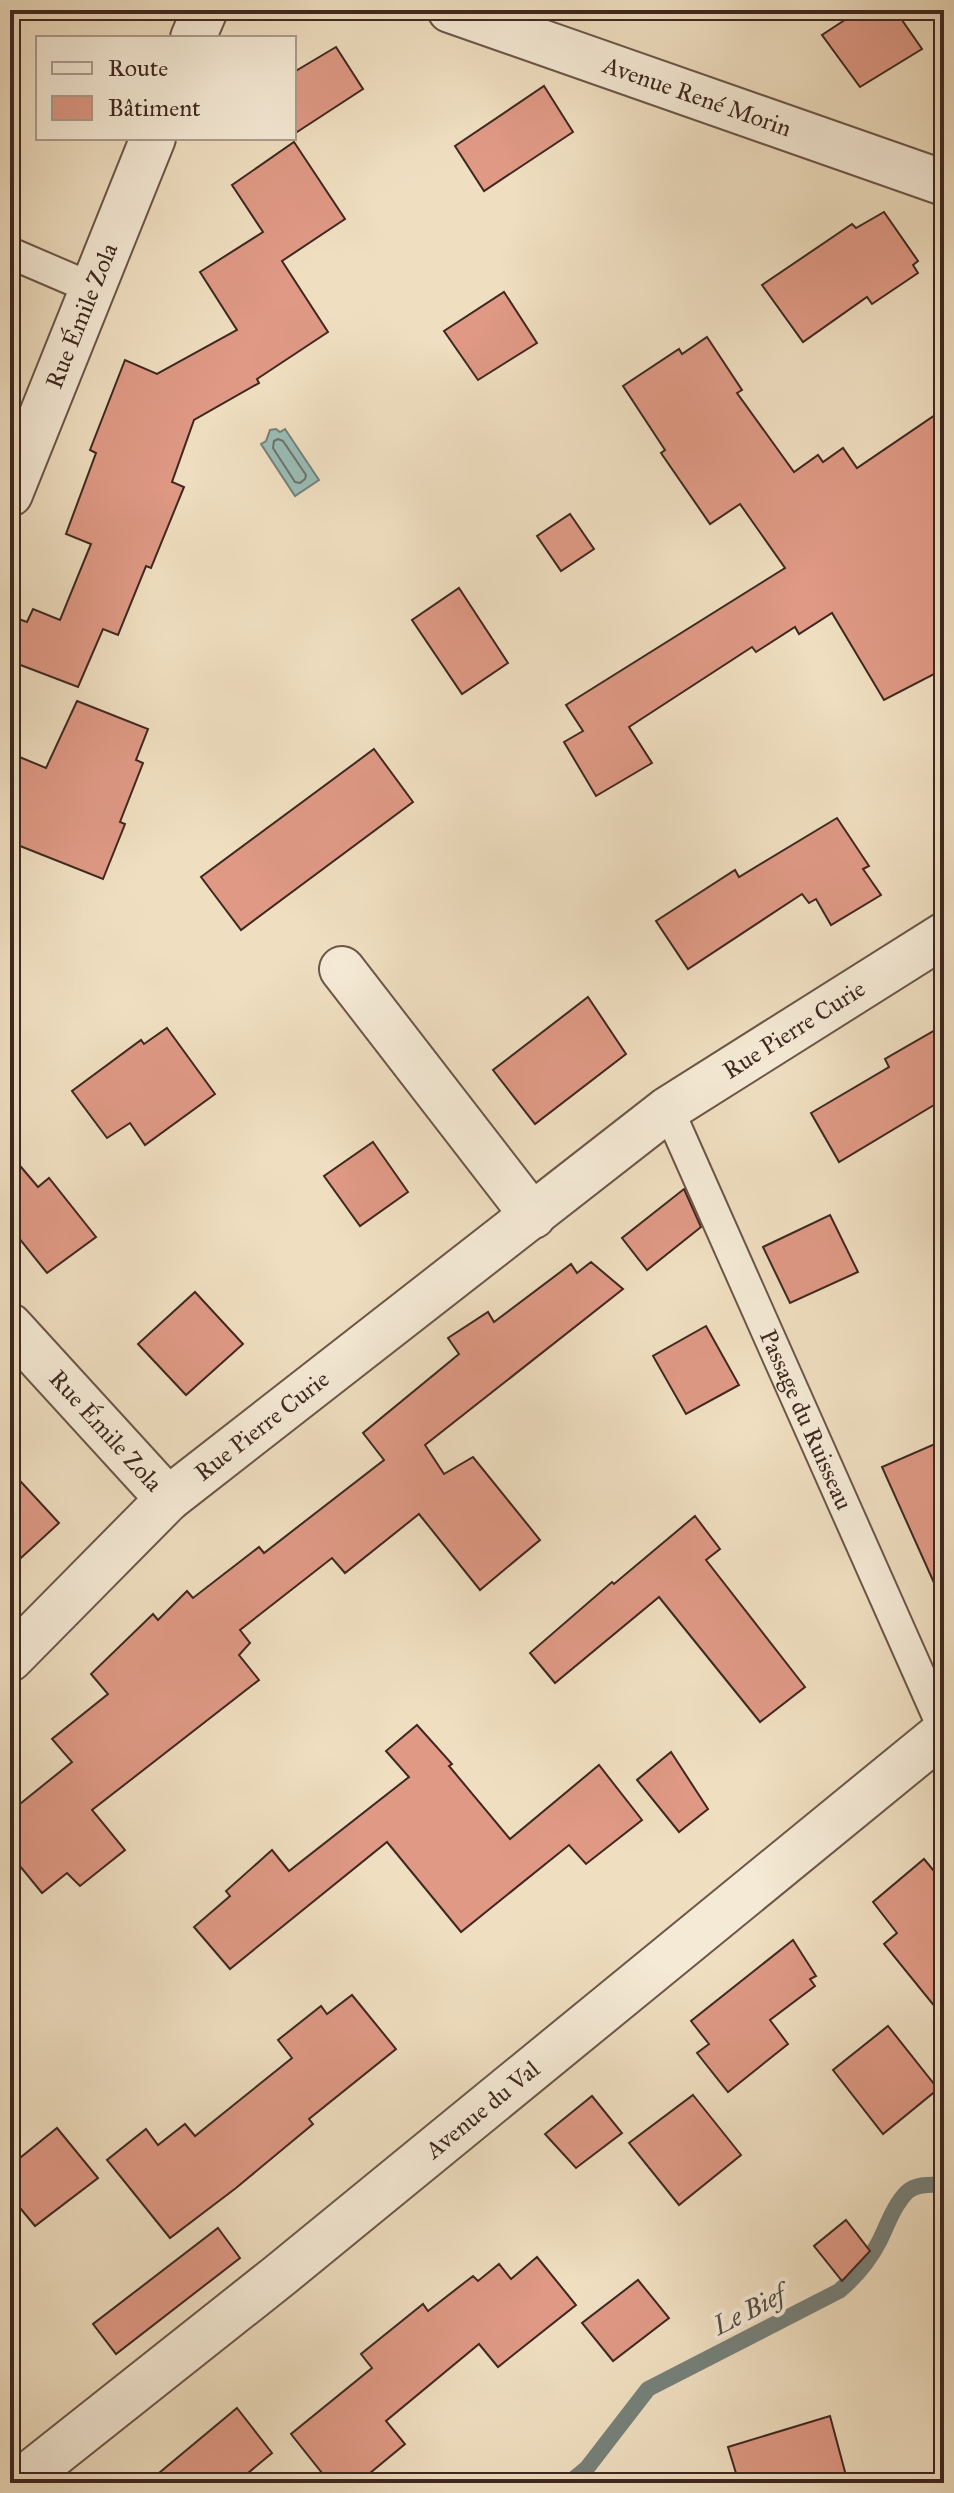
<svg xmlns="http://www.w3.org/2000/svg" width="954" height="2493" viewBox="0 0 954 2493" font-family="'IM FELL Great Primer',serif">
<style>
.water{fill:#9abcb6;stroke:#76817a;stroke-width:2}
.lines{fill:none;stroke-linecap:round;stroke-linejoin:round}
.shore{stroke:#6c726b;stroke-width:2}
.stream{stroke:#76817a;stroke-width:16}
.building{fill:#df9985;stroke:#3f2820;stroke-width:2}
.service-casing{stroke:#6b5648;stroke-width:34}
.minor-casing{stroke:#6b5648;stroke-width:48}
.service{stroke:#f5ead6;stroke-width:30}
.minor{stroke:#f5ead6;stroke-width:44}
.labels{text-anchor:middle;stroke-width:8;stroke-linejoin:round;paint-order:stroke}
.street-label{font-size:24px;fill:#3f2820;stroke:#f5ead6}
.water-label{font-size:26px;font-style:italic;fill:#564d46;stroke:#f5ead6}
</style>
<rect width="100%" height="100%" fill="#efdec0"/>
<filter id="stains"><feTurbulence type="fractalNoise" baseFrequency=".0025" numOctaves="4"/><feColorMatrix values="0 0 0 0 .2 0 0 0 0 .09 0 0 0 0 .02 0 0 0 .5 -.17"/></filter>
<radialGradient id="worn" r=".72"><stop offset=".6" stop-color="#630" stop-opacity="0"/><stop offset="1" stop-color="#630" stop-opacity=".3"/></radialGradient>
<polygon class="water" points="276,429 280,432 285,429 319,480 295,496 261,444 266,441 270,430"/>
<g class="lines">
<polygon class="shore" points="278,439 283,441 306,475 305,479 300,483 295,482 273,448 274,441"/>
<path class="stream" d="M569 2483 587 2468 648 2389 839 2291C856 2277 869 2261 879 2242 887 2226 894 2205 907 2192 917 2183 932 2185 944 2185"/>
</g>
<g class="building">
<polygon points="860,10 895,10 922,49 860,87 822,35"/>
<polygon points="336,47 363,89 294,134 294,72"/>
<polygon points="544,86 573,132 484,191 455,146"/>
<polygon points="294,142 345,219 282,261 328,332 257,379 259,383 194,420 172,482 184,487 151,568 146,566 118,635 103,629 78,687 10,661 10,616 27,622 33,609 60,620 91,544 66,534 96,453 90,450 125,360 157,374 237,330 200,272 263,232 232,185"/>
<polygon points="884,212 918,261 913,265 918,273 872,304 867,297 803,342 762,285 852,224 856,228"/>
<polygon points="504,292 537,343 478,380 444,331"/>
<polygon points="707,337 742,390 737,393 794,472 818,455 823,462 843,448 857,468 944,409 944,669 884,700 832,613 799,634 795,627 756,652 752,647 629,727 652,763 596,796 564,742 583,731 566,705 785,568 740,504 710,524 661,453 665,450 623,386 679,349 682,354"/>
<polygon points="570,514 594,549 561,571 537,536"/>
<polygon points="459,588 508,663 462,694 412,620"/>
<polygon points="77,701 148,729 136,760 143,763 120,822 125,824 103,879 10,842 10,753 46,768"/>
<polygon points="374,749 413,802 241,930 201,877"/>
<polygon points="837,818 869,866 863,869 881,895 831,925 816,899 809,903 802,894 688,969 656,921 735,870 739,877"/>
<polygon points="588,997 626,1054 535,1124 493,1070"/>
<polygon points="944,1025 944,1099 839,1162 811,1113 889,1067 885,1059"/>
<polygon points="167,1028 215,1094 145,1145 130,1123 107,1138 72,1091 141,1040 144,1044"/>
<polygon points="373,1142 408,1192 360,1226 324,1176"/>
<polygon points="10,1154 38,1187 49,1178 96,1237 47,1273 10,1227"/>
<polygon points="684,1189 701,1227 647,1270 622,1238"/>
<polygon points="830,1215 858,1272 790,1303 763,1247"/>
<polygon points="591,1262 623,1289 425,1445 444,1474 473,1457 540,1540 480,1590 419,1514 345,1573 332,1558 240,1630 250,1643 239,1655 259,1680 92,1810 125,1850 80,1886 67,1873 42,1893 10,1854 10,1812 72,1762 52,1739 108,1694 91,1674 153,1614 158,1620 187,1591 193,1598 259,1547 264,1553 384,1460 363,1433 459,1354 448,1338 488,1312 494,1322 571,1264 577,1273"/>
<polygon points="195,1292 243,1344 186,1395 138,1344"/>
<polygon points="706,1326 739,1385 686,1414 653,1356"/>
<polygon points="944,1440 944,1605 882,1467"/>
<polygon points="10,1470 59,1523 10,1568"/>
<polygon points="695,1516 720,1549 706,1560 805,1687 760,1722 659,1597 555,1683 530,1653 612,1582 614,1584"/>
<polygon points="417,1725 452,1764 449,1766 510,1839 599,1765 642,1820 586,1864 569,1845 461,1932 387,1842 230,1969 194,1927 230,1896 226,1891 272,1850 289,1871 409,1777 386,1751"/>
<polygon points="671,1752 708,1809 679,1832 637,1780"/>
<polygon points="924,1859 944,1883 944,2018 884,1944 897,1933 873,1902"/>
<polygon points="793,1940 816,1976 810,1979 815,1986 770,2020 788,2044 728,2092 697,2053 709,2044 691,2021"/>
<polygon points="352,1995 396,2049 309,2119 313,2124 236,2188 170,2238 107,2160 146,2129 158,2145 185,2124 195,2136 292,2058 278,2040 321,2006 327,2014"/>
<polygon points="888,2026 938,2089 883,2134 833,2070"/>
<polygon points="693,2095 741,2155 679,2205 629,2143"/>
<polygon points="592,2096 622,2133 576,2168 545,2134"/>
<polygon points="57,2128 98,2178 35,2226 10,2196 10,2166"/>
<polygon points="846,2220 870,2251 842,2281 814,2246"/>
<polygon points="218,2228 240,2258 116,2354 93,2324"/>
<polygon points="537,2257 576,2305 498,2367 479,2344 386,2421 405,2444 358,2483 330,2483 291,2434 372,2368 361,2354 423,2304 428,2311 473,2276 478,2281 499,2264 511,2279"/>
<polygon points="638,2280 669,2318 613,2361 582,2323"/>
<polygon points="237,2408 272,2453 236,2483 147,2483"/>
<polygon points="830,2416 848,2483 739,2483 728,2447"/>
</g>
<g class="lines">
<defs>
<g id="service">
<polyline points="10,253 94,289"/>
<path id="s1" d="M668 1109 944 1730"/>
</g>
<g id="minor">
<path id="s2" d="M450 10 944 183"/>
<polyline points="193,38 205,10"/>
<path id="s3" d="M10 494 153 138"/>
<polyline points="342,969 533,1216"/>
<path id="s4" d="M10 1326 168 1499"/>
<path id="s5" d="M10 1659 168 1499 668 1109 944 935"/>
<path id="s6" d="M18 2483 279 2276 944 1732"/>
</g>
</defs>
<use href="#service" class="service-casing"/>
<use href="#minor" class="minor-casing"/>
<use href="#service" class="service"/>
<use href="#minor" class="minor"/>
</g>
<g class="labels">
<g class="street-label">
<text dy="8" stroke="none"><textPath href="#s2" startOffset="262">Avenue René Morin</textPath></text>
<text dy="8" stroke="none"><textPath href="#s3" startOffset="192">Rue Émile Zola</textPath></text>
<text dy="8" stroke="none"><textPath href="#s5" startOffset="1008">Rue Pierre Curie</textPath></text>
<text dy="8" stroke="none"><textPath href="#s1" startOffset="340">Passage du Ruisseau</textPath></text>
<text dy="8" stroke="none"><textPath href="#s5" startOffset="344">Rue Pierre Curie</textPath></text>
<text dy="8" stroke="none"><textPath href="#s4" startOffset="142">Rue Émile Zola</textPath></text>
<text dy="8" stroke="none"><textPath href="#s6" startOffset="596">Avenue du Val</textPath></text>
</g>
<g class="water-label">
<text transform="translate(749 2310) rotate(-27)" y="9">Le Bief</text>
</g>
</g>
<rect width="954" height="2493" fill="none" stroke="#efdec0" stroke-width="40"/>
<rect x="12" y="12" width="930" height="2469" fill="none" stroke="#3f2820" stroke-width="4"/>
<rect x="20" y="20" width="914" height="2453" fill="none" stroke="#3f2820" stroke-width="2"/>
<rect x="36" y="36" width="260" height="104" fill="#f5ead6" stroke="#ac9c8d" stroke-width="2"/>
<rect x="52" y="62" width="40" height="12" fill="#f5ead6" stroke="#ac9c8d" stroke-width="2"/>
<text x="108" y="76" font-size="24" fill="#3f2820">Route</text>
<rect x="52" y="96" width="40" height="24" fill="#df9985" stroke="#ac9c8d" stroke-width="2"/>
<text x="108" y="116" font-size="24" fill="#3f2820">Bâtiment</text>
<rect width="100%" height="100%" filter="url(#stains)"/>
<rect width="100%" height="100%" fill="url(#worn)"/>
</svg>
